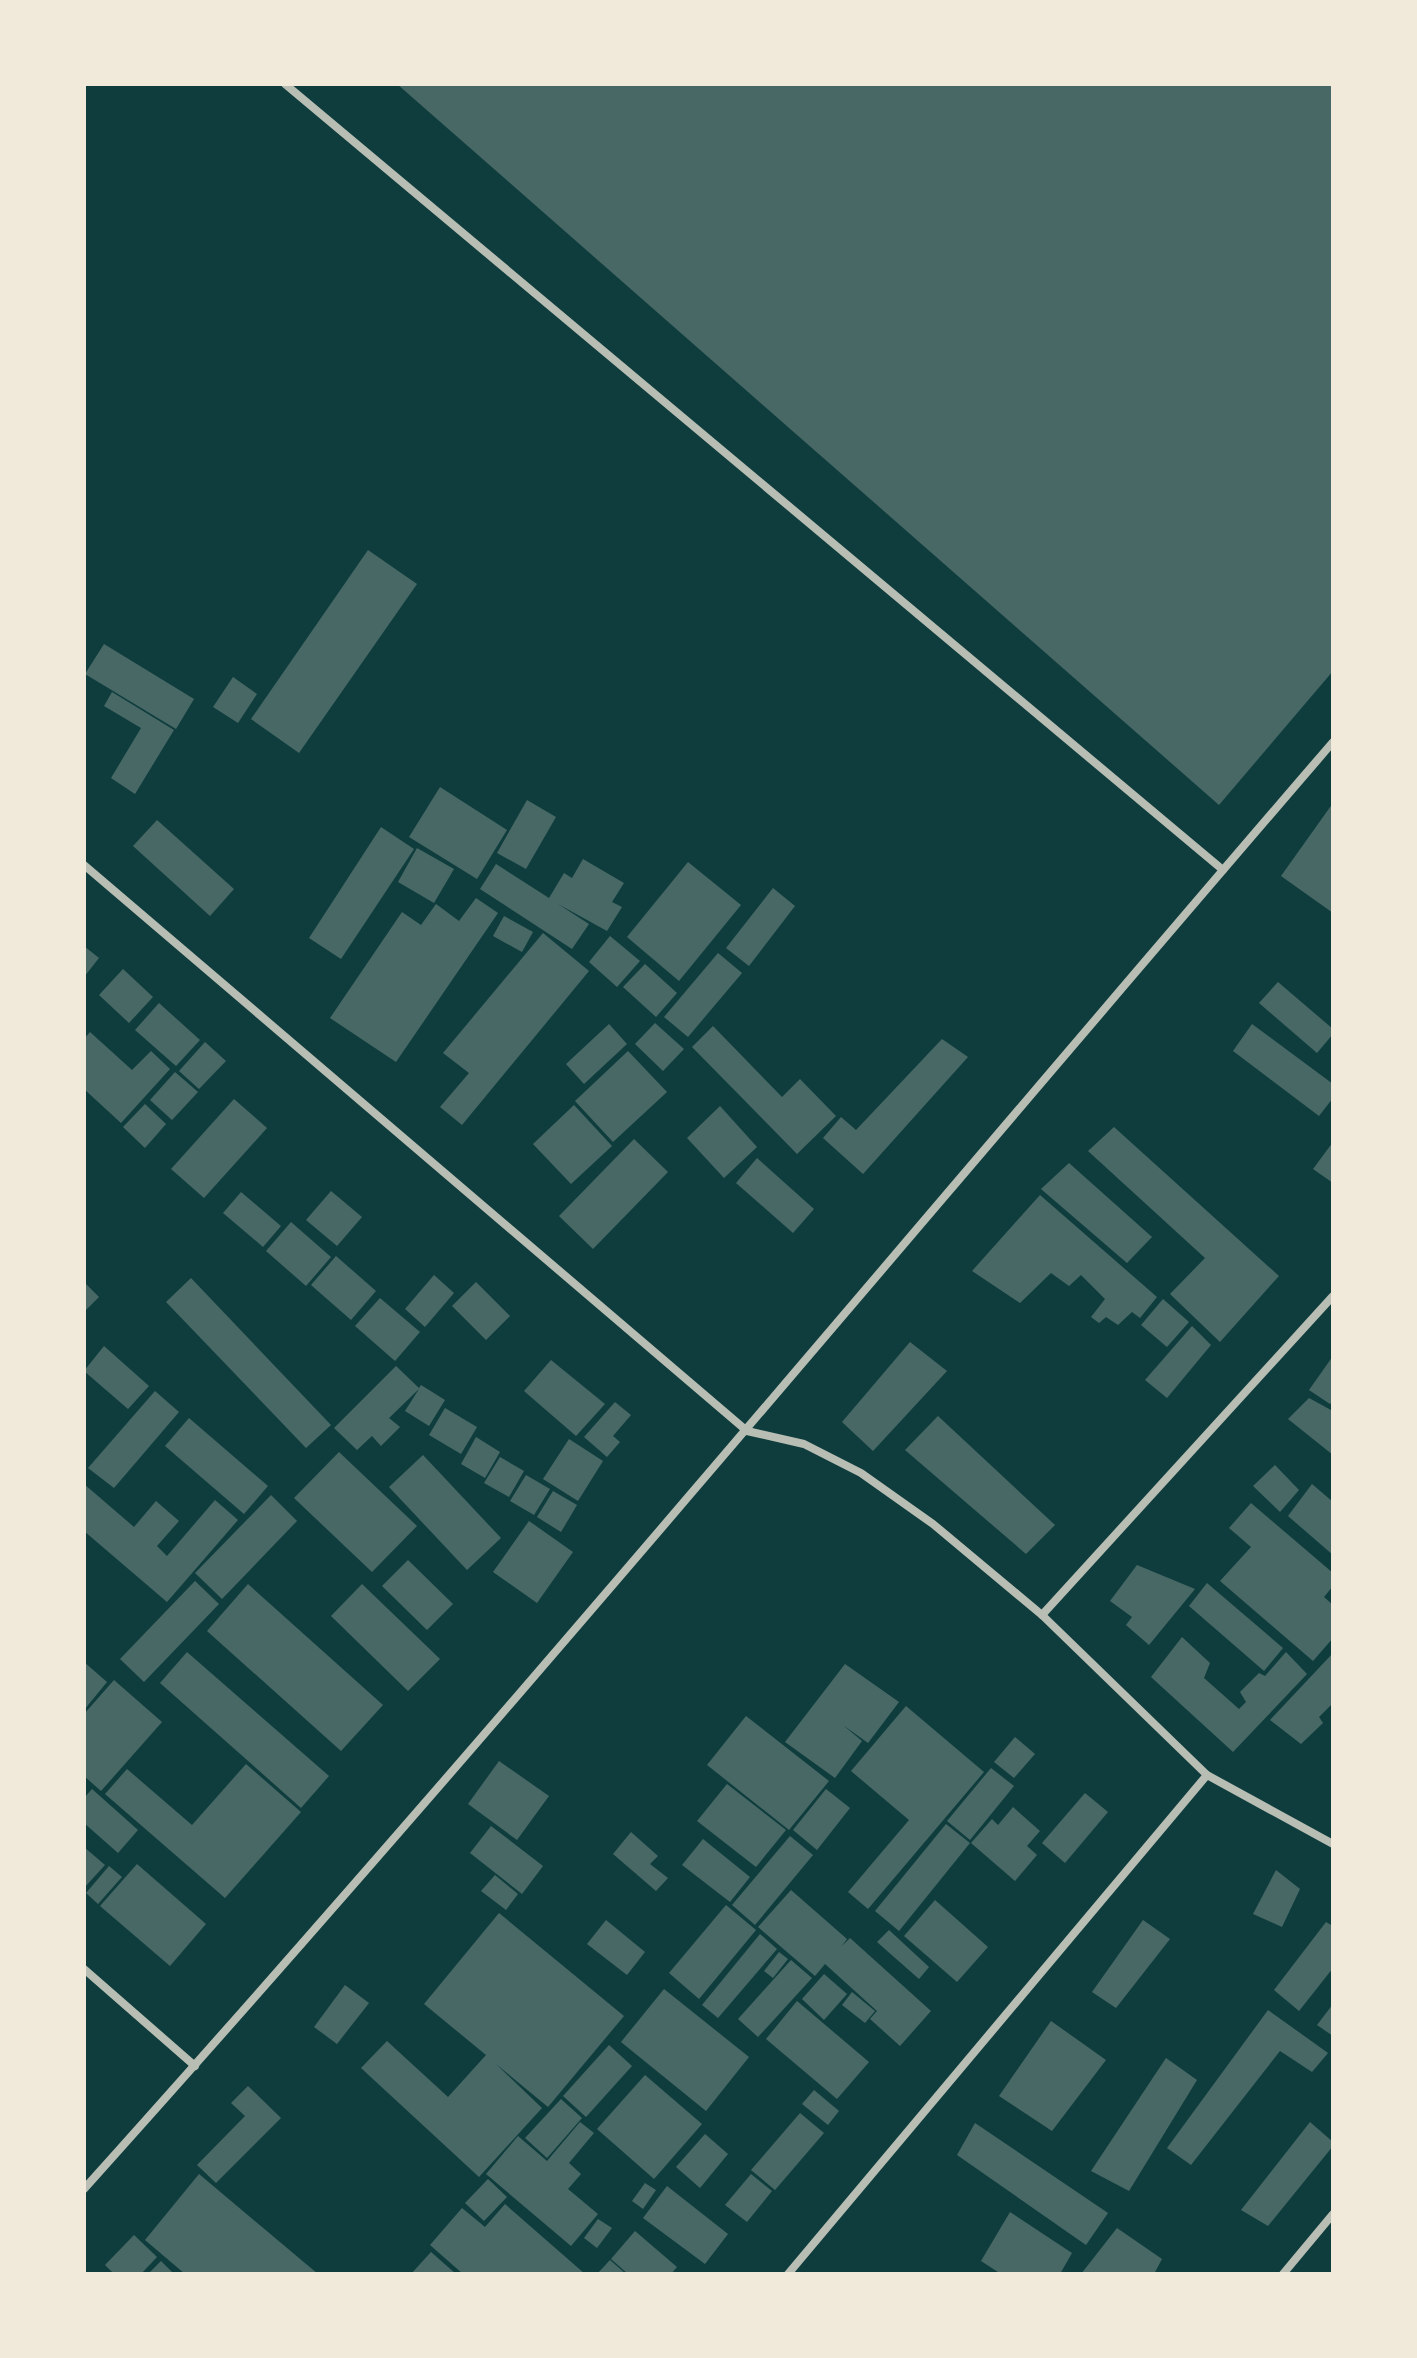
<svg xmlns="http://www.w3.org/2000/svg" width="1417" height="2358" viewBox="0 0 1417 2358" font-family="Signika,sans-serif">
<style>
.building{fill:#486865}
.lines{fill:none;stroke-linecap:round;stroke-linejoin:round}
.minor{stroke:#b8beb3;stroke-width:8}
</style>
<rect width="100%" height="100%" fill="#0f3d3e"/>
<g class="building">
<polygon points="397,84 1333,84 1333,671 1219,805"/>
<polygon points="368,550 417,584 299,753 251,719"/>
<polygon points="104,644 194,699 176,729 85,674"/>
<polygon points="233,677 257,694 238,723 213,707"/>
<polygon points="112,692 174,730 135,794 111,778 141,728 104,706"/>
<polygon points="440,787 507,830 477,879 409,837"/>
<polygon points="527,800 556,817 526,869 497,853"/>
<polygon points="1333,803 1333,913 1281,876"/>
<polygon points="157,820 234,889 210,916 133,846"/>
<polygon points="381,827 414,849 341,959 309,938"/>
<polygon points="417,848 454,869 434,903 398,882"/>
<polygon points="583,859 624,883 612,902 622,907 607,931 558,904 589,924 572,949 480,889 496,864 549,898 564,873 572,878"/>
<polygon points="688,862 741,905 679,981 627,937"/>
<polygon points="773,888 795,906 749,966 726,948"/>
<polygon points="476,898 498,913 396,1062 330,1018 402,912 421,925 436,904 459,921"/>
<polygon points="504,916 533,932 522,952 493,936"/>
<polygon points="543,933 589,971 462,1125 440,1107 469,1073 443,1053"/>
<polygon points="610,936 640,961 617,987 589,962"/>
<polygon points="84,946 99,958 84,977"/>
<polygon points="718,953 742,973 688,1037 664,1017"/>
<polygon points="645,964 677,993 656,1017 623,987"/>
<polygon points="123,969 153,997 129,1023 99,995"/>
<polygon points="1278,982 1333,1029 1333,1034 1317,1053 1259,1003"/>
<polygon points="159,1003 200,1040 176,1066 135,1030"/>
<polygon points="655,1023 684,1049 663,1071 635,1044"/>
<polygon points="609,1024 627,1044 584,1084 566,1064"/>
<polygon points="1252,1024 1333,1084 1333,1098 1319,1116 1233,1051"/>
<polygon points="713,1026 782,1097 800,1079 836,1116 797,1154 692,1047"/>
<polygon points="90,1032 132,1070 151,1051 170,1069 121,1123 84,1089 84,1039"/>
<polygon points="942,1039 968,1057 863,1174 823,1138 841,1117 856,1130"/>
<polygon points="205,1042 226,1061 199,1089 179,1071"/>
<polygon points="628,1051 667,1092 613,1142 575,1101"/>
<polygon points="175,1072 198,1092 172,1120 150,1100"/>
<polygon points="234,1099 267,1128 204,1198 171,1169"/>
<polygon points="145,1104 166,1124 145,1148 123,1127"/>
<polygon points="574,1105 612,1146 571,1184 533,1144"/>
<polygon points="720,1106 757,1147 724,1178 687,1138"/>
<polygon points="1114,1127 1279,1276 1220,1342 1170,1294 1205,1258 1088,1151"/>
<polygon points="634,1139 668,1172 593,1249 559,1216"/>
<polygon points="1333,1142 1333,1183 1313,1169"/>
<polygon points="757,1158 814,1209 793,1233 736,1183"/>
<polygon points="1069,1163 1152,1237 1127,1263 1041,1189"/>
<polygon points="331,1191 362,1217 337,1246 306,1220"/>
<polygon points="241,1192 281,1226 263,1247 223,1213"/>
<polygon points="1040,1195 1157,1297 1140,1318 1132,1312 1118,1325 1106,1317 1099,1323 1091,1317 1105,1299 1081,1275 1069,1286 1051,1273 1020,1303 972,1271"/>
<polygon points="291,1222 331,1257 306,1286 266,1251"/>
<polygon points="336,1256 376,1291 351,1320 311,1285"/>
<polygon points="434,1275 454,1293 425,1327 405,1309"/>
<polygon points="191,1278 331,1425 306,1448 166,1302"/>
<polygon points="84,1282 99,1297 84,1312"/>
<polygon points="476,1282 510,1316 486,1340 452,1306"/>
<polygon points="380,1298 420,1332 395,1361 355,1326"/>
<polygon points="1163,1299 1189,1322 1167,1347 1141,1325"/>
<polygon points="1192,1326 1211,1345 1167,1398 1145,1380"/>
<polygon points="910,1342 947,1371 873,1451 842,1422"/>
<polygon points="104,1346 149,1386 128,1409 84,1371"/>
<polygon points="1333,1356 1333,1401 1330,1404 1309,1390"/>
<polygon points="551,1360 605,1404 576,1436 524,1391"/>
<polygon points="396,1366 419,1388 421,1385 445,1400 429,1426 405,1411 419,1389 389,1418 400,1427 381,1446 372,1436 357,1450 334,1428"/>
<polygon points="155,1391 179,1412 114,1488 88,1468"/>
<polygon points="1309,1398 1331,1410 1333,1408 1333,1455 1288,1419"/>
<polygon points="615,1402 631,1415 613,1436 620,1442 607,1457 584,1437"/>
<polygon points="445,1408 477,1427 461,1454 429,1435"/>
<polygon points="938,1416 1055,1525 1026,1554 905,1450"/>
<polygon points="189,1418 268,1486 244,1514 165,1446"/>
<polygon points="476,1437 500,1452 485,1478 461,1464"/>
<polygon points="569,1439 603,1461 578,1501 543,1479"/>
<polygon points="339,1452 417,1526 372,1572 294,1498"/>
<polygon points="423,1455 501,1538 467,1570 389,1487"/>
<polygon points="500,1457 524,1471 509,1497 484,1483"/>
<polygon points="1275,1465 1299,1490 1280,1512 1253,1486"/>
<polygon points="526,1475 550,1489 534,1515 510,1501"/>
<polygon points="84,1484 134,1527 156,1501 179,1521 157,1546 167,1556 215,1500 238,1520 167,1602 84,1531"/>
<polygon points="1312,1484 1333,1502 1333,1555 1288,1516"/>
<polygon points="553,1491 577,1505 561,1532 537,1517"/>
<polygon points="271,1495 297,1521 222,1599 195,1573"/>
<polygon points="1251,1503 1333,1573 1333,1586 1324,1597 1333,1605 1333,1638 1313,1661 1220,1581 1251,1547 1229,1528"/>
<polygon points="529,1521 573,1552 537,1603 493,1572"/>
<polygon points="408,1560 453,1604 427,1630 382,1586"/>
<polygon points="1137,1565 1195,1589 1149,1645 1126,1625 1132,1617 1110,1601"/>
<polygon points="195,1581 219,1604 144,1682 120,1659"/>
<polygon points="1207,1583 1283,1648 1264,1671 1189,1606"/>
<polygon points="248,1584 383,1705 341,1751 207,1631"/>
<polygon points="362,1584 440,1659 408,1691 331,1616"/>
<polygon points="1182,1637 1210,1663 1204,1678 1239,1709 1246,1702 1240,1692 1259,1673 1265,1676 1286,1652 1307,1674 1233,1752 1151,1677"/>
<polygon points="187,1652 329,1776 301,1808 160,1683"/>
<polygon points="1333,1653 1333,1703 1319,1717 1323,1723 1301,1744 1270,1720"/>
<polygon points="84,1662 107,1682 84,1710"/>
<polygon points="845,1664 899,1702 868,1743 843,1725 862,1741 835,1778 785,1742"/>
<polygon points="114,1680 162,1722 101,1791 84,1776 84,1714"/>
<polygon points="906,1706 984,1772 868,1909 848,1892 909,1820 851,1771"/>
<polygon points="746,1716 829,1781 789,1830 707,1765"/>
<polygon points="1015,1737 1035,1754 1014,1778 994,1762"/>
<polygon points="499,1761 549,1796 517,1840 468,1804"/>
<polygon points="246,1764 301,1812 225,1898 105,1794 127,1769 192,1825"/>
<polygon points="991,1768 1014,1786 970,1840 947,1821"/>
<polygon points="727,1784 786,1830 756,1867 697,1821"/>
<polygon points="92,1789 138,1830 118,1853 84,1823 84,1798"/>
<polygon points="826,1789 850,1808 817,1850 793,1830"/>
<polygon points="1085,1793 1108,1812 1065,1863 1042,1843"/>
<polygon points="1013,1807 1040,1831 1027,1846 1037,1855 1015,1881 971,1843 992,1819 998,1825"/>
<polygon points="946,1824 970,1843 899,1931 875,1911"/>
<polygon points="491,1826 543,1866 522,1894 470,1853"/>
<polygon points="631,1832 658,1856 650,1864 668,1878 656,1891 613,1854"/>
<polygon points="790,1836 813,1855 755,1925 732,1905"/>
<polygon points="703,1839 750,1877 730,1902 682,1865"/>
<polygon points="84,1847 105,1865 84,1888"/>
<polygon points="137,1864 206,1924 170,1966 100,1906"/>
<polygon points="109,1866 122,1877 98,1904 86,1893"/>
<polygon points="1276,1870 1300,1889 1282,1927 1253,1914"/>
<polygon points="495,1875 518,1894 506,1910 481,1891"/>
<polygon points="791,1890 847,1939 842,1946 850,1938 931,2011 900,2046 870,2019 877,2011 825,1964 815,1976 758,1927"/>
<polygon points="935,1900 988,1947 957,1982 904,1936"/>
<polygon points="726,1905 756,1930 699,1999 669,1973"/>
<polygon points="499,1913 624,2016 548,2107 496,2064 542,2108 479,2177 361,2068 387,2041 448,2097 486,2055 424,2004"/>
<polygon points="606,1920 645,1952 627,1975 587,1944"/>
<polygon points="1143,1920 1170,1939 1116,2008 1092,1992"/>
<polygon points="1326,1922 1333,1926 1333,1968 1299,2011 1274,1990"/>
<polygon points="889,1930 929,1967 919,1979 877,1942"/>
<polygon points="760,1934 777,1949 718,2018 702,2005"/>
<polygon points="779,1952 788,1959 773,1978 764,1971"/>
<polygon points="791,1960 812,1978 758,2037 738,2019"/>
<polygon points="824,1974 847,1994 824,2020 802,1999"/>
<polygon points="345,1985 369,2003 337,2044 314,2027"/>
<polygon points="664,1989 749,2057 706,2111 621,2042"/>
<polygon points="852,1992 875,2011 865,2023 842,2005"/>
<polygon points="797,2001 869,2062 837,2099 766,2039"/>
<polygon points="1333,2004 1333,2036 1317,2025"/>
<polygon points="1268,2010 1328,2053 1312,2072 1280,2051 1191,2165 1167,2148"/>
<polygon points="1051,2021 1106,2060 1052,2131 999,2096"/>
<polygon points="609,2045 632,2066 586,2117 563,2096"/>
<polygon points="1166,2058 1197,2080 1129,2191 1091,2171"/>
<polygon points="645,2075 702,2124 654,2179 597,2129"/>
<polygon points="248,2086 281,2118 216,2183 197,2165 245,2116 231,2103"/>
<polygon points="814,2090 839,2111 828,2125 802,2104"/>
<polygon points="561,2099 582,2118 547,2158 525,2138"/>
<polygon points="800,2113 824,2133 775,2190 751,2170"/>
<polygon points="580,2122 594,2133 569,2163 581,2174 568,2189 598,2214 571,2246 486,2174 518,2136 547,2161"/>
<polygon points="1310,2122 1333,2142 1333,2146 1268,2226 1241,2210"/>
<polygon points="975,2123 1108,2213 1086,2245 957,2155"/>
<polygon points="705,2134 728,2154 700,2188 676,2167"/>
<polygon points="199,2174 318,2274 185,2274 145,2240"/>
<polygon points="751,2174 772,2191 747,2222 725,2205"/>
<polygon points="488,2179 507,2197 484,2221 465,2203"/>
<polygon points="645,2183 656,2190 643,2209 632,2201"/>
<polygon points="667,2186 728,2234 705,2264 643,2218"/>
<polygon points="505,2204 585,2274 463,2274 430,2245 462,2208 485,2227"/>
<polygon points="1010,2212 1072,2253 1060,2274 1001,2274 981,2261"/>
<polygon points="598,2219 612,2228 597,2248 584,2238"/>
<polygon points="1117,2228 1162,2259 1154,2274 1081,2274"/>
<polygon points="635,2231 677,2267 671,2274 628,2274 611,2259"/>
<polygon points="134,2235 157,2257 141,2274 114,2274 105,2265"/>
<polygon points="431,2252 456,2274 411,2274"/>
<polygon points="610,2260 626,2274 597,2274"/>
<polygon points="161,2261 174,2274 148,2274"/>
</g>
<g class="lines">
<g class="minor">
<polyline points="285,84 1223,870"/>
<polyline points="84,865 747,1431 804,1444 861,1473 933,1524 1042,1615 1207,1775 1333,1844"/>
<polyline points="1042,1615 1333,1296"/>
<polyline points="84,1969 195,2066"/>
<path d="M84 2189C510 1715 917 1225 1333 742"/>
<polyline points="788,2274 1207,1775"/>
<polyline points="1283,2274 1333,2214"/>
</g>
</g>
<rect width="1417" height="2358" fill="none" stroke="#f1e9da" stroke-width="172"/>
</svg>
